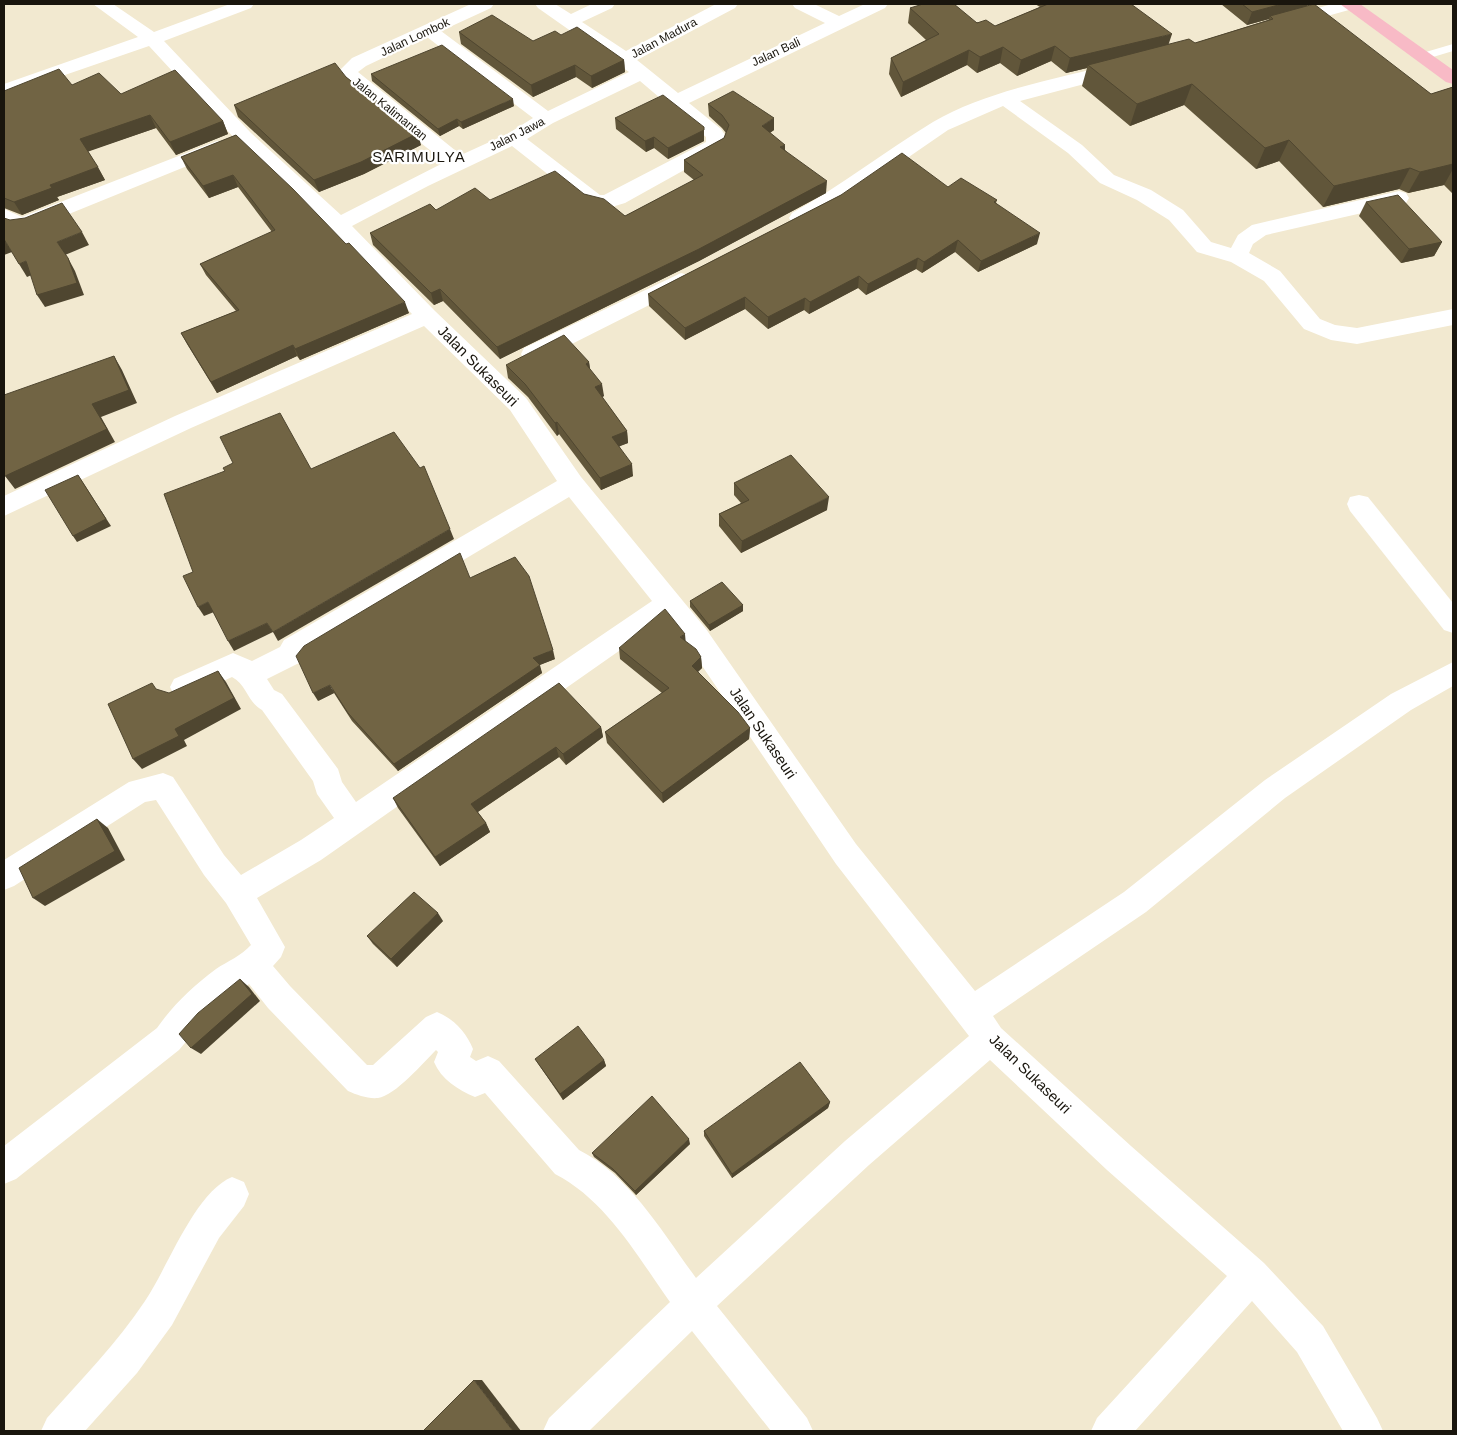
<svg xmlns="http://www.w3.org/2000/svg" width="1457" height="1435" viewBox="0 0 1457 1435" font-family="Helvetica,sans-serif">
<style>
.lines{fill:none;stroke-linecap:round;stroke-linejoin:round}
.service{fill:#fff;fill-rule:evenodd}
.minor{fill:#fff;fill-rule:evenodd}
.trunk{fill:#f8bac6;fill-rule:evenodd}
.wall{fill:#61563a}
.shaded-wall{fill:#4f4630}
.building{fill:#716444;stroke:#4f4630}
.labels{text-anchor:middle;stroke-width:4.5;stroke-linejoin:round;paint-order:stroke}
.far-street-label{font-size:12px;fill:#19150d;stroke:#fff}
.far-quarter-label{font-size:15px;letter-spacing:1px;fill:#19150d;stroke:#fff}
.street-label{font-size:15px;fill:#19150d;stroke:#fff}
</style>
<rect width="100%" height="100%" fill="#f2e9d0"/>
<g class="lines">
<polygon class="service" points="1453,44 1453,51 1423,60 1417,56 1419,54"/>
<g class="minor">
<path d="M93 4H113L154 32 230 4H254L251 8 164 41 251 133 341 215 445 162 351 88 338 72 352 58 471 4H494L491 8 441 31 548 111 629 72 538 8 535 4H555L571 14 592 4H615L612 8 582 22 626 51 716 4H738L735 8 637 60 678 93 825 23 795 8 792 4H814L839 16 865 4H888L885 8 689 103 721 129 727 138 722 149 625 203 605 209 587 205 512 146 428 186 352 226 435 311 526 398 581 477 706 629 856 844 975 991 1124 892 1265 780 1391 694 1453 662V686L1411 710 1285 798 1146 912 993 1016 1001 1028 1131 1146 1264 1263 1323 1326 1377 1418 1383 1431H1343L1297 1352 1252 1301 1135 1431H1091L1097 1418 1227 1276 1107 1170 990 1060 869 1165 717 1306 807 1418 813 1431H771L692 1331 589 1431H543L549 1418 670 1302C638 1257 606 1200 555 1174L485 1093 475 1097C458 1090 441 1079 434 1062L438 1052 436 1050C424 1062 395 1096 378 1098 368 1099 357 1095 348 1091L268 1008 249 984 206 1018 179 1050 16 1179 4 1184V1146L157 1028C173 1005 193 986 216 969 228 961 241 956 251 945L226 903 204 875 156 800 145 802 14 886 4 890V860L129 782 163 773 173 777 224 855 241 875 301 840 334 818 317 794 313 781 262 710C248 703 247 685 232 677L184 699 174 695 170 687 174 679 233 653 252 661 280 647 284 640 557 481 510 410 424 326 191 428 4 516V496L175 416 412 314 332 230 237 141 149 46 4 96V84L138 37ZM427 37 533 118 507 134 461 155 358 72 366 66ZM640 81 706 137V142L604 195H600L527 139 553 123ZM569 497 652 601 356 802 342 782 338 769 282 694 274 690 267 679 303 661 307 653ZM666 618 688 645 836 864 969 1036 845 1141 696 1278C663 1233 630 1176 579 1150L499 1061 488 1056 476 1061 470 1057 473 1049C466 1032 454 1019 437 1012L426 1017 373 1065H367L290 986 273 966 281 957 285 947 257 898 321 860Z"/>
<polygon points="1332,4 1359,4 1356,8 1288,27 1282,26 1279,22 1282,18"/>
<path d="M1119 63 1126 65 1128 69 1126 73 1020 101 1082 145 1114 175 1151 190 1183 210 1211 242 1231 248 1238 235 1252 225 1399 191 1406 193 1409 198 1406 203 1266 235 1253 244 1249 253 1280 271 1320 319 1335 325 1357 328 1453 309V325L1357 344 1331 340 1304 329 1264 281 1231 262 1197 252 1169 220 1137 200 1100 183 1068 153 1003 106 948 130 839 205 806 223 799 225 792 223 789 218 792 213C841 186 885 151 933 122 986 91 1059 78 1119 63Z"/>
<polygon points="217,141 224,143 227,147 224,151 32,229 18,231 4,227 4,209 22,217"/>
<polygon points="681,273 689,275 692,280 689,285 540,360 532,362 524,360 521,354 524,348"/>
<polygon points="1359,495 1368,497 1453,603 1453,633 1444,630 1350,511 1347,504 1350,497"/>
<path d="M232 1177 244 1182 249 1194 244 1206 219 1238 172 1325 137 1373 85 1431H41L47 1418C81 1380 117 1343 145 1301 168 1267 195 1192 232 1177Z"/>
</g>
<polygon class="trunk" points="1340,4 1360,4 1453,70 1453,84 1446,82"/>
</g>
<g class="wall">
<polygon points="1035,4 1131,4 1168,44 1195,43 1268,20 1269,19 1247,25 1221,4 1308,4 1307,6 1431,94 1453,87 1453,194 1444,185 1408,193 1399,189 1323,207 1279,161 1256,169 1184,105 1130,126 1082,86 1087,68 1066,73 1051,61 1017,76 1000,63 977,73 967,65 901,97 889,74 891,58 926,40 908,23 910,8 995,26 1040,7"/>
<polygon points="459,32 533,41 561,35 624,60 625,72 592,88 576,77 533,97 461,44"/>
<polygon points="371,74 514,106 463,129 459,126 440,136 372,81"/>
<polygon points="346,77 421,145 364,174 319,192 238,117 234,105"/>
<polygon points="72,85 121,94 223,121 228,134 176,155 156,128 88,151 105,180 57,197 59,200 22,215 4,208 4,91"/>
<polygon points="708,104 774,130 770,133 785,150 826,193 699,261 500,359 443,301 434,305 373,245 370,233 436,210 490,200 584,194 625,216 694,180 684,172 684,160 724,138 726,133 722,128 709,116"/>
<polygon points="615,118 704,127 704,141 668,159 654,148 646,152 616,129"/>
<polygon points="236,135 409,313 300,360 297,356 217,393 187,344 181,333 236,311 206,275 200,264 272,232 238,187 209,198 187,169 181,157"/>
<polygon points="948,187 997,200 996,203 1037,244 978,272 955,252 922,273 916,269 866,295 858,288 809,314 804,310 768,329 745,309 685,340 649,306 648,294 841,195"/>
<polygon points="1366,202 1442,242 1434,256 1401,263 1359,216"/>
<polygon points="589,362 590,370 604,396 602,397 627,431 628,443 619,446 633,476 601,490 559,434 557,436 528,397 508,378 506,365"/>
<polygon points="734,483 827,510 741,553 719,526 719,514 741,503 734,495"/>
<polygon points="470,578 555,659 539,665 542,673 398,771 352,721 334,693 318,701"/>
<polygon points="690,601 743,605 743,611 710,631 690,607"/>
<polygon points="685,641 701,657 702,668 698,672 750,728 749,739 663,803 607,743 605,732 662,693 620,659 619,648"/>
<polygon points="601,727 603,737 566,765 559,757 478,812 486,823 490,832 440,866 398,808 393,798"/>
<polygon points="443,921 397,967 373,944 367,936"/>
<polygon points="535,1059 604,1060 606,1066 563,1100"/>
<polygon points="830,1102 828,1108 732,1178 704,1136 704,1131"/>
<polygon points="690,1144 636,1195 615,1173 594,1157 592,1153"/>
</g>
<g class="shaded-wall">
<polygon points="1282,4 1308,4 1306,9 1270,16 1269,19 1247,25 1252,12"/>
<polygon points="1172,34 1167,49 1088,65 1087,68 1066,73 1070,58"/>
<polygon points="1055,46 1051,61 1017,76 1021,60"/>
<polygon points="1003,47 1000,63 977,73 980,57"/>
<polygon points="969,50 967,65 901,97 903,82"/>
<polygon points="624,60 625,72 592,88 591,76"/>
<polygon points="575,65 576,77 533,97 531,85"/>
<polygon points="1192,84 1184,105 1130,126 1137,104"/>
<polygon points="513,99 514,106 463,129 461,122"/>
<polygon points="150,115 156,128 87,152 80,139"/>
<polygon points="774,118 774,130 761,138 762,126"/>
<polygon points="457,119 459,126 440,136 438,129"/>
<polygon points="223,121 228,134 176,155 170,142"/>
<polygon points="704,130 704,141 668,159 668,148"/>
<polygon points="418,133 421,145 364,174 319,192 314,180"/>
<polygon points="654,137 654,148 646,152 645,141"/>
<polygon points="1289,140 1279,161 1256,169 1265,148"/>
<polygon points="785,145 785,157 780,147"/>
<polygon points="1453,164 1453,169 1444,185 1408,193 1420,172"/>
<polygon points="98,167 105,180 57,197 59,200 22,215 14,202 50,185"/>
<polygon points="1410,168 1399,189 1323,207 1334,186"/>
<polygon points="233,175 238,187 209,198 203,186"/>
<polygon points="827,181 826,193 699,261 500,359 497,347"/>
<polygon points="82,232 89,245 65,255 57,242"/>
<polygon points="1040,233 1037,244 978,272 981,261"/>
<polygon points="4,239 12,252 4,255"/>
<polygon points="958,240 955,252 922,273 924,262"/>
<polygon points="1442,242 1434,256 1401,263 1409,249"/>
<polygon points="68,258 75,271 84,295 45,307 37,295"/>
<polygon points="918,258 916,269 866,295 868,284"/>
<polygon points="26,261 34,274 27,277 19,264"/>
<polygon points="859,276 858,288 809,314 810,302"/>
<polygon points="440,289 443,301 434,305 431,293"/>
<polygon points="745,297 745,309 685,340 685,328"/>
<polygon points="805,298 804,310 768,329 768,317"/>
<polygon points="405,302 409,313 300,360 295,349"/>
<polygon points="293,345 297,356 217,393 211,382"/>
<polygon points="114,356 122,370 137,403 101,417 115,442 15,489 5,476 92,404"/>
<polygon points="589,362 591,375 586,364"/>
<polygon points="602,384 604,396 597,400 595,387"/>
<polygon points="557,422 559,434 557,436 555,423"/>
<polygon points="627,431 628,443 613,449 612,437"/>
<polygon points="632,464 633,476 601,490 600,478"/>
<polygon points="78,475 111,526 77,542 73,536"/>
<polygon points="829,497 827,510 741,553 742,541"/>
<polygon points="450,529 454,539 278,641 273,632"/>
<polygon points="208,602 214,612 204,616 198,607"/>
<polygon points="743,605 743,611 710,631 709,625"/>
<polygon points="267,623 273,632 234,651 228,641"/>
<polygon points="685,634 686,645 680,637"/>
<polygon points="553,650 555,659 535,667 533,658"/>
<polygon points="701,657 702,668 692,677 692,666"/>
<polygon points="540,665 542,673 398,771 394,764"/>
<polygon points="218,671 226,682 241,709 184,740 187,746 142,769 133,759 175,729"/>
<polygon points="330,685 334,693 318,701 313,693"/>
<polygon points="601,727 603,737 566,765 563,754"/>
<polygon points="750,728 749,739 663,803 662,793"/>
<polygon points="556,747 559,757 476,813 471,804"/>
<polygon points="97,819 108,828 125,860 45,906 33,898"/>
<polygon points="486,823 490,832 440,866 435,857"/>
<polygon points="438,913 443,921 397,967 391,959"/>
<polygon points="240,979 249,987 260,1001 201,1054 191,1048"/>
<polygon points="604,1060 606,1066 563,1100 560,1094"/>
<polygon points="830,1102 828,1108 732,1178 732,1174"/>
<polygon points="689,1139 690,1144 636,1195 635,1191"/>
<polygon points="474,1380 482,1380 521,1431 513,1431"/>
</g>
<g class="building">
<polygon points="923,4 954,4 977,23 986,20 995,26 1048,4 1131,4 1172,34 1070,58 1055,46 1021,60 1003,47 980,57 969,50 903,82 891,58 939,34 910,8"/>
<polygon points="1242,4 1282,4 1252,12"/>
<polygon points="1314,4 1431,94 1453,87 1453,164 1420,172 1410,168 1334,186 1289,140 1265,148 1192,84 1137,104 1088,65 1189,39 1195,43 1273,19 1270,16"/>
<polygon points="492,15 533,41 555,31 561,35 577,27 624,60 591,76 575,65 531,85 459,32"/>
<polygon points="442,45 513,99 461,122 457,119 438,129 371,74"/>
<polygon points="335,63 346,77 418,133 361,162 314,180 234,105"/>
<polygon points="59,69 72,85 99,73 121,94 175,70 223,121 170,142 150,115 80,139 98,167 50,185 52,188 14,202 4,198 4,91"/>
<polygon points="733,91 774,118 762,126 785,145 780,147 827,181 699,249 497,347 440,289 431,293 370,233 430,204 436,210 475,188 490,200 555,171 584,194 604,199 625,216 703,175 684,160 724,138 729,125 722,115 708,104"/>
<polygon points="663,95 704,127 704,130 668,148 654,137 645,141 615,118"/>
<polygon points="236,135 293,189 346,244 349,243 405,302 295,349 293,345 211,382 181,333 239,310 200,264 275,230 233,175 203,186 181,157"/>
<polygon points="902,153 948,187 961,178 997,200 994,202 1040,233 981,261 958,240 924,262 918,258 868,284 859,276 810,302 805,298 768,317 745,297 685,328 648,294 841,195"/>
<polygon points="1398,195 1442,242 1409,249 1366,202"/>
<polygon points="62,203 82,232 57,242 68,258 77,283 37,295 26,261 19,264 4,239 4,218 10,220 25,218"/>
<polygon points="564,335 589,362 586,364 602,384 595,387 627,431 612,437 632,464 600,478 557,422 555,423 525,384 506,365"/>
<polygon points="114,356 129,390 92,404 107,429 5,476 4,475 4,395"/>
<polygon points="280,413 311,469 394,432 420,468 424,466 450,529 273,632 267,623 228,641 208,602 198,607 183,576 193,572 164,494 225,471 223,468 233,463 220,437"/>
<polygon points="791,455 829,497 742,541 719,514 749,500 734,483"/>
<polygon points="78,475 106,519 73,536 45,490"/>
<polygon points="460,553 470,578 515,557 529,576 553,650 533,658 540,665 394,764 348,713 330,685 313,693 296,656 304,646"/>
<polygon points="722,582 743,605 709,625 690,601"/>
<polygon points="665,609 685,634 680,637 696,649 701,657 692,666 738,712 750,728 662,793 605,732 669,688 619,648"/>
<polygon points="218,671 234,698 175,729 179,736 133,759 108,704 152,683 156,689 169,693"/>
<polygon points="559,683 601,727 563,754 556,747 471,804 486,823 435,857 393,798"/>
<polygon points="97,819 115,851 33,898 19,868"/>
<polygon points="414,892 438,913 391,959 367,936"/>
<polygon points="240,979 252,994 191,1048 179,1034 198,1013"/>
<polygon points="578,1026 604,1060 560,1094 535,1059"/>
<polygon points="800,1062 830,1102 732,1174 704,1131"/>
<polygon points="652,1096 689,1139 635,1191 613,1169 592,1153"/>
<polygon points="474,1380 513,1431 423,1431"/>
</g>
<g class="labels">
<g class="far-street-label">
<text transform="translate(415 37) rotate(-25)" y="4">Jalan Lombok</text>
<text transform="translate(664 38) rotate(-28)" y="4">Jalan Madura</text>
<text transform="translate(776 52) rotate(-25)" y="4">Jalan Bali</text>
<text transform="translate(390 109) rotate(39)" y="4">Jalan Kalimantan</text>
<text transform="translate(517 134) rotate(-27)" y="4">Jalan Jawa</text>
</g>
<g class="far-quarter-label">
<text x="419" y="162">SARIMULYA</text>
</g>
<g class="street-label">
<text transform="translate(478 366) rotate(45)" y="5">Jalan Sukaseuri</text>
<text transform="translate(763 733) rotate(56)" y="5">Jalan Sukaseuri</text>
<text transform="translate(1030 1074) rotate(44)" y="5">Jalan Sukaseuri</text>
</g>
</g>
<rect width="1457" height="1435" fill="none" stroke="#19150d" stroke-width="10"/>
</svg>
